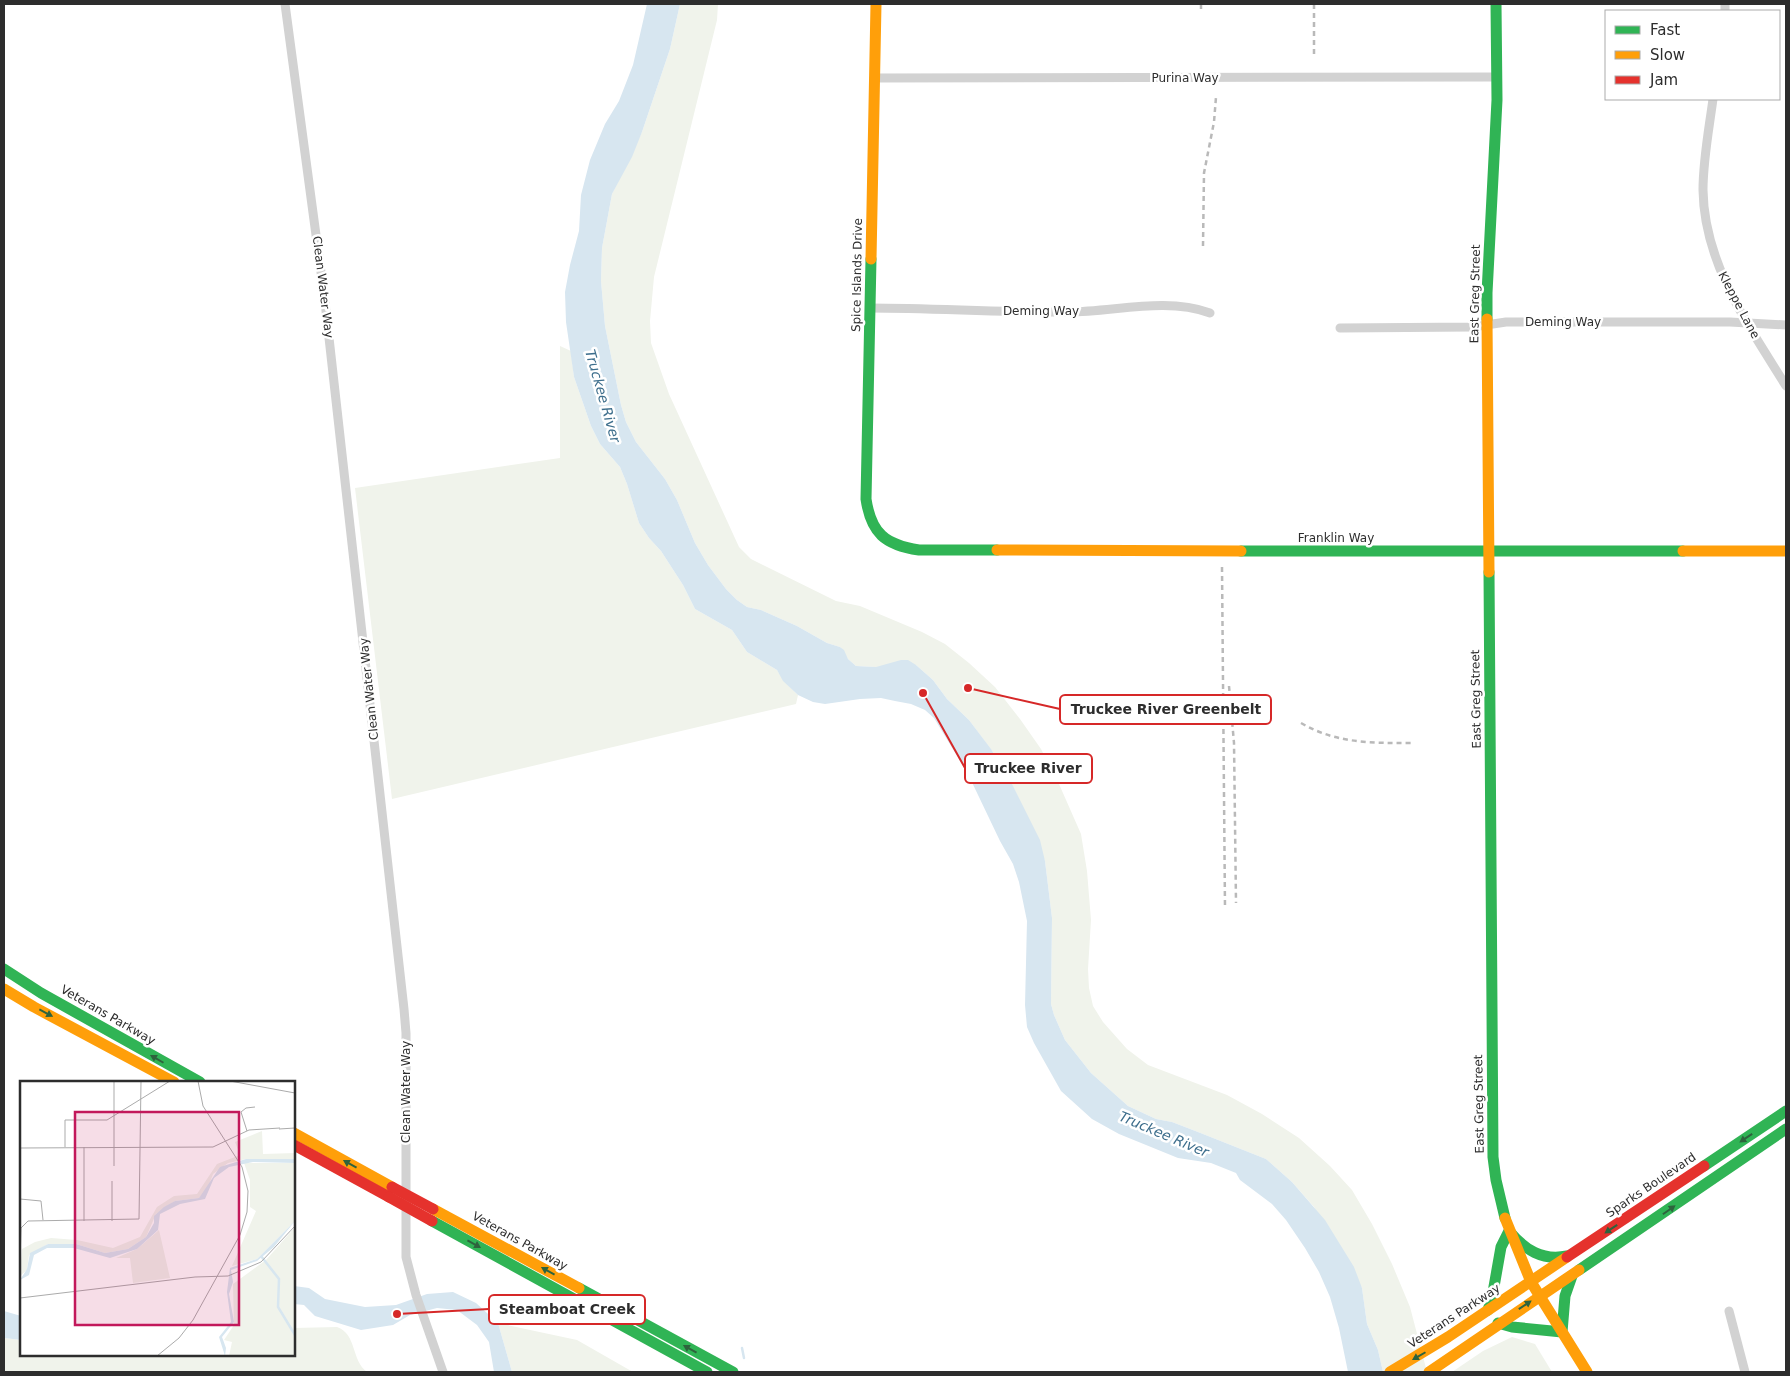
<svg xmlns="http://www.w3.org/2000/svg" width="1790" height="1376" viewBox="0 0 1790 1376" font-family="'DejaVu Sans',sans-serif">
<style>
.green{fill:#f0f3eb}
.water{fill:#d7e6f0}
.lines{fill:none;stroke-linecap:round;stroke-linejoin:round}
.stream{stroke:#d7e6f0;stroke-width:2.5}
.street{stroke:#d2d2d2;stroke-width:9}
.fast{stroke:#30b455;stroke-width:11}
.slow{stroke:#ff9f0a;stroke-width:11}
.jam{stroke:#e5322d;stroke-width:11}
.rail{stroke:#b9b9b9;stroke-width:2.5;stroke-dasharray:5 4;stroke-linecap:butt}
.jam-bridge{stroke:#e5322d;stroke-width:11}
.oneway{fill:#2e633d}
.labels{text-anchor:middle;stroke-width:5;stroke-linejoin:round;paint-order:stroke}
.street-label{font-size:12px;fill:#2d2d2d;stroke:#fff}
.water-label{font-size:14px;font-style:italic;fill:#3d6e8c;stroke:#fff}
.inset-river{fill:none;stroke:#d7e6f0;stroke-width:2.5}
.inset-road{fill:none;stroke:#ababab;stroke-width:1}
.view{fill:#c2185b;fill-opacity:0.15;stroke:#c2185b;stroke-width:2.5}
.inset-edge{fill:none;stroke:#2d2d2d;stroke-width:2.5}
.leader{fill:none;stroke:#d62828;stroke-width:2}
.callout-dot{fill:#d62828;stroke:#fff;stroke-width:2}
.callout{fill:#fff;stroke:#d62828;stroke-width:2}
.callout-label{font-size:14px;text-anchor:middle;font-weight:bold;fill:#2d2d2d}
</style>
<rect width="100%" height="100%" fill="#fff"/>
<g class="green">
<polygon points="680,4 718,4 717,20 654,277 650,321 651,343 669,394 739,547 751,559 836,601 860,606 922,632 945,644 969,663 995,687 1020,719 1041,749 1059,784 1081,834 1087,871 1091,920 1088,969 1089,988 1093,1006 1103,1022 1127,1049 1148,1065 1227,1095 1262,1114 1299,1138 1330,1166 1352,1190 1372,1224 1392,1264 1410,1307 1427,1372 1383,1372 1378,1350 1367,1324 1362,1288 1314,1207 1292,1182 1266,1159 1198,1132 1172,1122 1156,1119 1128,1106 1091,1073 1065,1040 1054,1015 1051,1004 1052,918 1045,861 1018,797 1001,763 969,720 947,699 933,680 916,665 876,667 856,666 848,659 843,650 840,647 827,643 797,626 761,610 747,607 737,600 726,589 708,565 695,543 677,500 665,479 636,442 626,422 621,405 605,326 601,281 602,248 612,194 642,132 670,49"/>
<polygon points="560,346 571,351 574,377 591,426 600,444 620,467 627,484 639,523 649,538 661,551 683,585 695,609 732,630 747,652 777,670 784,681 798,695 796,704 392,799 355,488 560,458"/>
<polygon points="498,1323 577,1340 633,1372 512,1372"/>
<path d="M337 1327C357 1334 351 1360 367 1372H4V1338L21 1340V1355H294V1328Z"/>
<polygon points="1512,1337 1535,1344 1552,1372 1452,1372 1483,1351"/>
</g>
<g class="water">
<polygon points="647,4 680,4 670,49 642,132 632,157 612,194 602,248 601,281 605,326 621,405 626,422 636,442 665,479 677,500 695,543 708,565 726,589 737,600 747,607 761,610 797,626 827,643 840,647 844,650 848,659 856,666 876,667 901,660 908,660 916,665 933,680 947,699 969,720 991,749 1010,780 1040,840 1045,861 1052,918 1051,1004 1054,1015 1065,1040 1091,1073 1128,1106 1156,1119 1172,1122 1198,1132 1266,1159 1292,1182 1325,1220 1354,1267 1362,1288 1367,1324 1378,1350 1383,1372 1348,1372 1339,1328 1330,1297 1319,1272 1305,1248 1286,1220 1272,1204 1240,1180 1236,1173 1211,1163 1178,1158 1119,1134 1092,1119 1061,1091 1034,1043 1027,1027 1025,1005 1027,921 1019,882 1013,864 1000,841 968,774 934,718 925,710 911,704 895,701 881,698 860,699 825,704 813,702 798,695 783,681 777,670 747,652 732,630 695,609 683,585 661,551 649,538 639,523 627,484 620,467 600,444 591,426 574,377 566,322 565,292 570,265 579,231 581,195 590,160 605,124 619,101 633,65"/>
<polygon points="294,1286 309,1288 325,1299 365,1307 396,1305 427,1294 453,1292 476,1303 498,1323 512,1372 494,1372 489,1342 477,1325 457,1310 437,1308 410,1315 393,1325 361,1330 315,1316 304,1305 294,1304"/>
<polygon points="4,1311 21,1316 21,1340 4,1338"/>
</g>
<g class="lines">
<polyline class="stream" points="742,1348 744,1358"/>
<g class="street">
<polyline points="285,4 325,302 404,1009 406,1033 406,1257 416,1295 443,1372"/>
<polyline points="1725,11 1725,4"/>
<polyline points="874,78 1496,77"/>
<path d="M1713 99C1709 129 1703 160 1703 190 1704 264 1749 326 1786 386"/>
<path d="M870 308C937 308 1003 313 1069 312 1115 312 1165 297 1210 313"/>
<polyline points="1340,328 1473,327 1506,322 1730,322 1786,325"/>
<polyline points="1729,1311 1745,1372"/>
</g>
<g class="fast">
<path d="M871 259 866 499C871 533 885 545 919 550H997"/>
<polyline points="1487,319 1487,293 1497,100 1496,4"/>
<polyline points="1241,551 1683,551"/>
<polyline points="1489,572 1493,1157 1496,1180 1505,1218"/>
<polyline points="4,969 41,993 200,1082"/>
<polyline points="1704,1166 1786,1111"/>
<polyline points="432,1221 707,1372"/>
<polyline points="1579,1270 1786,1129"/>
<polyline points="579,1288 733,1372"/>
<path d="M1488 1310 1492 1298 1501 1247 1509 1231C1525 1250 1542 1261 1567 1256"/>
<polyline points="1498,1323 1512,1327 1562,1332 1565,1296 1572,1276"/>
</g>
<g class="slow">
<polyline points="871,259 876,4"/>
<polyline points="1487,319 1489,572"/>
<polyline points="997,550 1241,551"/>
<polyline points="1683,551 1786,551"/>
<polyline points="4,989 34,1007 174,1082"/>
<polyline points="294,1133 392,1187"/>
<polyline points="433,1209 579,1288"/>
<polyline points="1505,1218 1531,1282 1587,1372"/>
<polyline points="1390,1372 1448,1337 1567,1257"/>
<polyline points="1429,1372 1579,1270"/>
</g>
<g class="jam">
<polyline points="294,1145 389,1197"/>
<polyline points="1567,1257 1704,1166"/>
</g>
<g class="rail">
<polyline points="1201,4 1201,12"/>
<polyline points="1314,4 1314,56"/>
<polyline points="1203,246 1204,173 1214,122 1216,97"/>
<polyline points="1222,567 1225,908"/>
<polyline points="1229,686 1234,743 1236,903"/>
<path d="M1301 723C1337 744 1373 743 1413 743"/>
</g>
<g class="jam-bridge">
<polyline points="392,1187 433,1209"/>
<polyline points="389,1197 432,1221"/>
</g>
</g>
<defs><path id="oneway-solid" d="M-6-.8H1V-3.2L6.5 0L1 3.2V.8H-6Z" transform="scale(1.25)"/></defs>
<g class="oneway">
<use href="#oneway-solid" transform="translate(46 1013) rotate(28)"/>
<use href="#oneway-solid" transform="translate(157 1059) rotate(-150)"/>
<use href="#oneway-solid" transform="translate(1746 1138) rotate(146)"/>
<use href="#oneway-solid" transform="translate(350 1164) rotate(-151)"/>
<use href="#oneway-solid" transform="translate(1669 1210) rotate(-35)"/>
<use href="#oneway-solid" transform="translate(1611 1229) rotate(146)"/>
<use href="#oneway-solid" transform="translate(474 1244) rotate(29)"/>
<use href="#oneway-solid" transform="translate(548 1271) rotate(-151)"/>
<use href="#oneway-solid" transform="translate(1525 1305) rotate(-34)"/>
<use href="#oneway-solid" transform="translate(690 1349) rotate(-151)"/>
<use href="#oneway-solid" transform="translate(1419 1356) rotate(150)"/>
</g>
<g class="labels">
<g class="street-label">
<text x="1185" y="82">Purina Way</text>
<text transform="translate(857 275) rotate(-89)" y="4">Spice Islands Drive</text>
<text transform="translate(323 287) rotate(83)" y="4">Clean Water Way</text>
<text transform="translate(1475 294) rotate(-89)" y="4">East Greg Street</text>
<text transform="translate(1739 305) rotate(62)" y="4">Kleppe Lane</text>
<text x="1041" y="315">Deming Way</text>
<text x="1563" y="326">Deming Way</text>
<text x="1336" y="542">Franklin Way</text>
<text transform="translate(369 689) rotate(-96)" y="4">Clean Water Way</text>
<text transform="translate(1476 699) rotate(-91)" y="4">East Greg Street</text>
<text transform="translate(108 1015) rotate(30)" y="4">Veterans Parkway</text>
<text transform="translate(406 1092) rotate(-90)" y="4">Clean Water Way</text>
<text transform="translate(1479 1104) rotate(-91)" y="4">East Greg Street</text>
<text transform="translate(1651 1185) rotate(-34)" y="4">Sparks Boulevard</text>
<text transform="translate(520 1241) rotate(29)" y="4">Veterans Parkway</text>
<text transform="translate(1454 1316) rotate(-33)" y="4">Veterans Parkway</text>
</g>
<g class="water-label">
<text transform="translate(603 396) rotate(74)" y="5">Truckee River</text>
<text transform="translate(1164 1134) rotate(23)" y="5">Truckee River</text>
</g>
</g>
<g transform="translate(20 1081)">
<rect width="275" height="275" fill="#fff"/>
<path d="M242 50 243 73 275 72V78H226L208 82 193 93 187 109 179 117 155 120 136 133 126 156 108 168 85 172 56 163H28L9 174 7 189 0 195 2 168 15 161 31 157 57 159 93 167 120 156 137 126 154 115 177 113 197 83 220 74 215 61ZM224 82H275V140L237 178 212 185 236 130 230 126V99ZM275 146V275H209L212 261 204 259 214 244 213 203 246 179ZM139 149 150 197 113 202 110 177H96L117 168Z" fill="#f0f3eb"/>
<path d="M226 78H275V82L233 81 209 86 194 97 185 118 160 123 140 133 138 149 117 168 90 177 54 167H27L14 174 9 194 0 199 7 188 10 172 28 163H56L85 172 108 168 126 156 134 142V135L144 126 155 120 179 117 200 86ZM275 140 254 166 237 180 211 189 213 201 209 213 214 241 202 256 206 267 205 275 199 256 211 241 207 211 210 187 237 178Z" fill="#d7e6f0"/>
<path class="inset-river" d="M241 175 259 198 258 226 275 254"/>
<path class="inset-road" d="M94 0V85M210 0 275 12M259 48 275 47M227 50 221 31 226 27 235 26M45 66V39H87L150 0M64 66V140M0 67 193 66 229 49 260 47M0 118 21 120 23 139M92 140V100M0 181 1 147 8 140 119 138 121 0M0 217 175 196 208 195 241 181 275 145M137 275 159 257 173 239 220 154 227 131 228 110 222 86 183 25 178 0"/>
<path class="view" d="M55 31H219V244H55Z"/>
<rect width="275" height="275" class="inset-edge"/>
</g>
<path class="leader" d="M968 688L1060 709M923 693L965 768M397 1314L489 1309"/>
<g class="callout-dot">
<circle cx="968" cy="688" r="5"/>
<circle cx="923" cy="693" r="5"/>
<circle cx="397" cy="1314" r="5"/>
</g>
<g class="callout">
<rect x="1060" y="695" width="211" height="29" rx="5"/>
<rect x="965" y="754" width="127" height="29" rx="5"/>
<rect x="489" y="1295" width="156" height="29" rx="5"/>
</g>
<g class="callout-label">
<text x="1166" y="714">Truckee River Greenbelt</text>
<text x="1028" y="773">Truckee River</text>
<text x="567" y="1314">Steamboat Creek</text>
</g>
<rect width="1790" height="1376" fill="none" stroke="#2d2d2d" stroke-width="10"/>
<rect x="1605" y="10" width="175" height="90" fill="#ffffff" stroke="#ababab"/>
<rect x="1615" y="26" width="25" height="8" fill="#30b455" stroke="#ababab"/>
<text x="1650" y="35" font-size="15" fill="#2d2d2d">Fast</text>
<rect x="1615" y="51" width="25" height="8" fill="#ff9f0a" stroke="#ababab"/>
<text x="1650" y="60" font-size="15" fill="#2d2d2d">Slow</text>
<rect x="1615" y="76" width="25" height="8" fill="#e5322d" stroke="#ababab"/>
<text x="1650" y="85" font-size="15" fill="#2d2d2d">Jam</text>
</svg>
